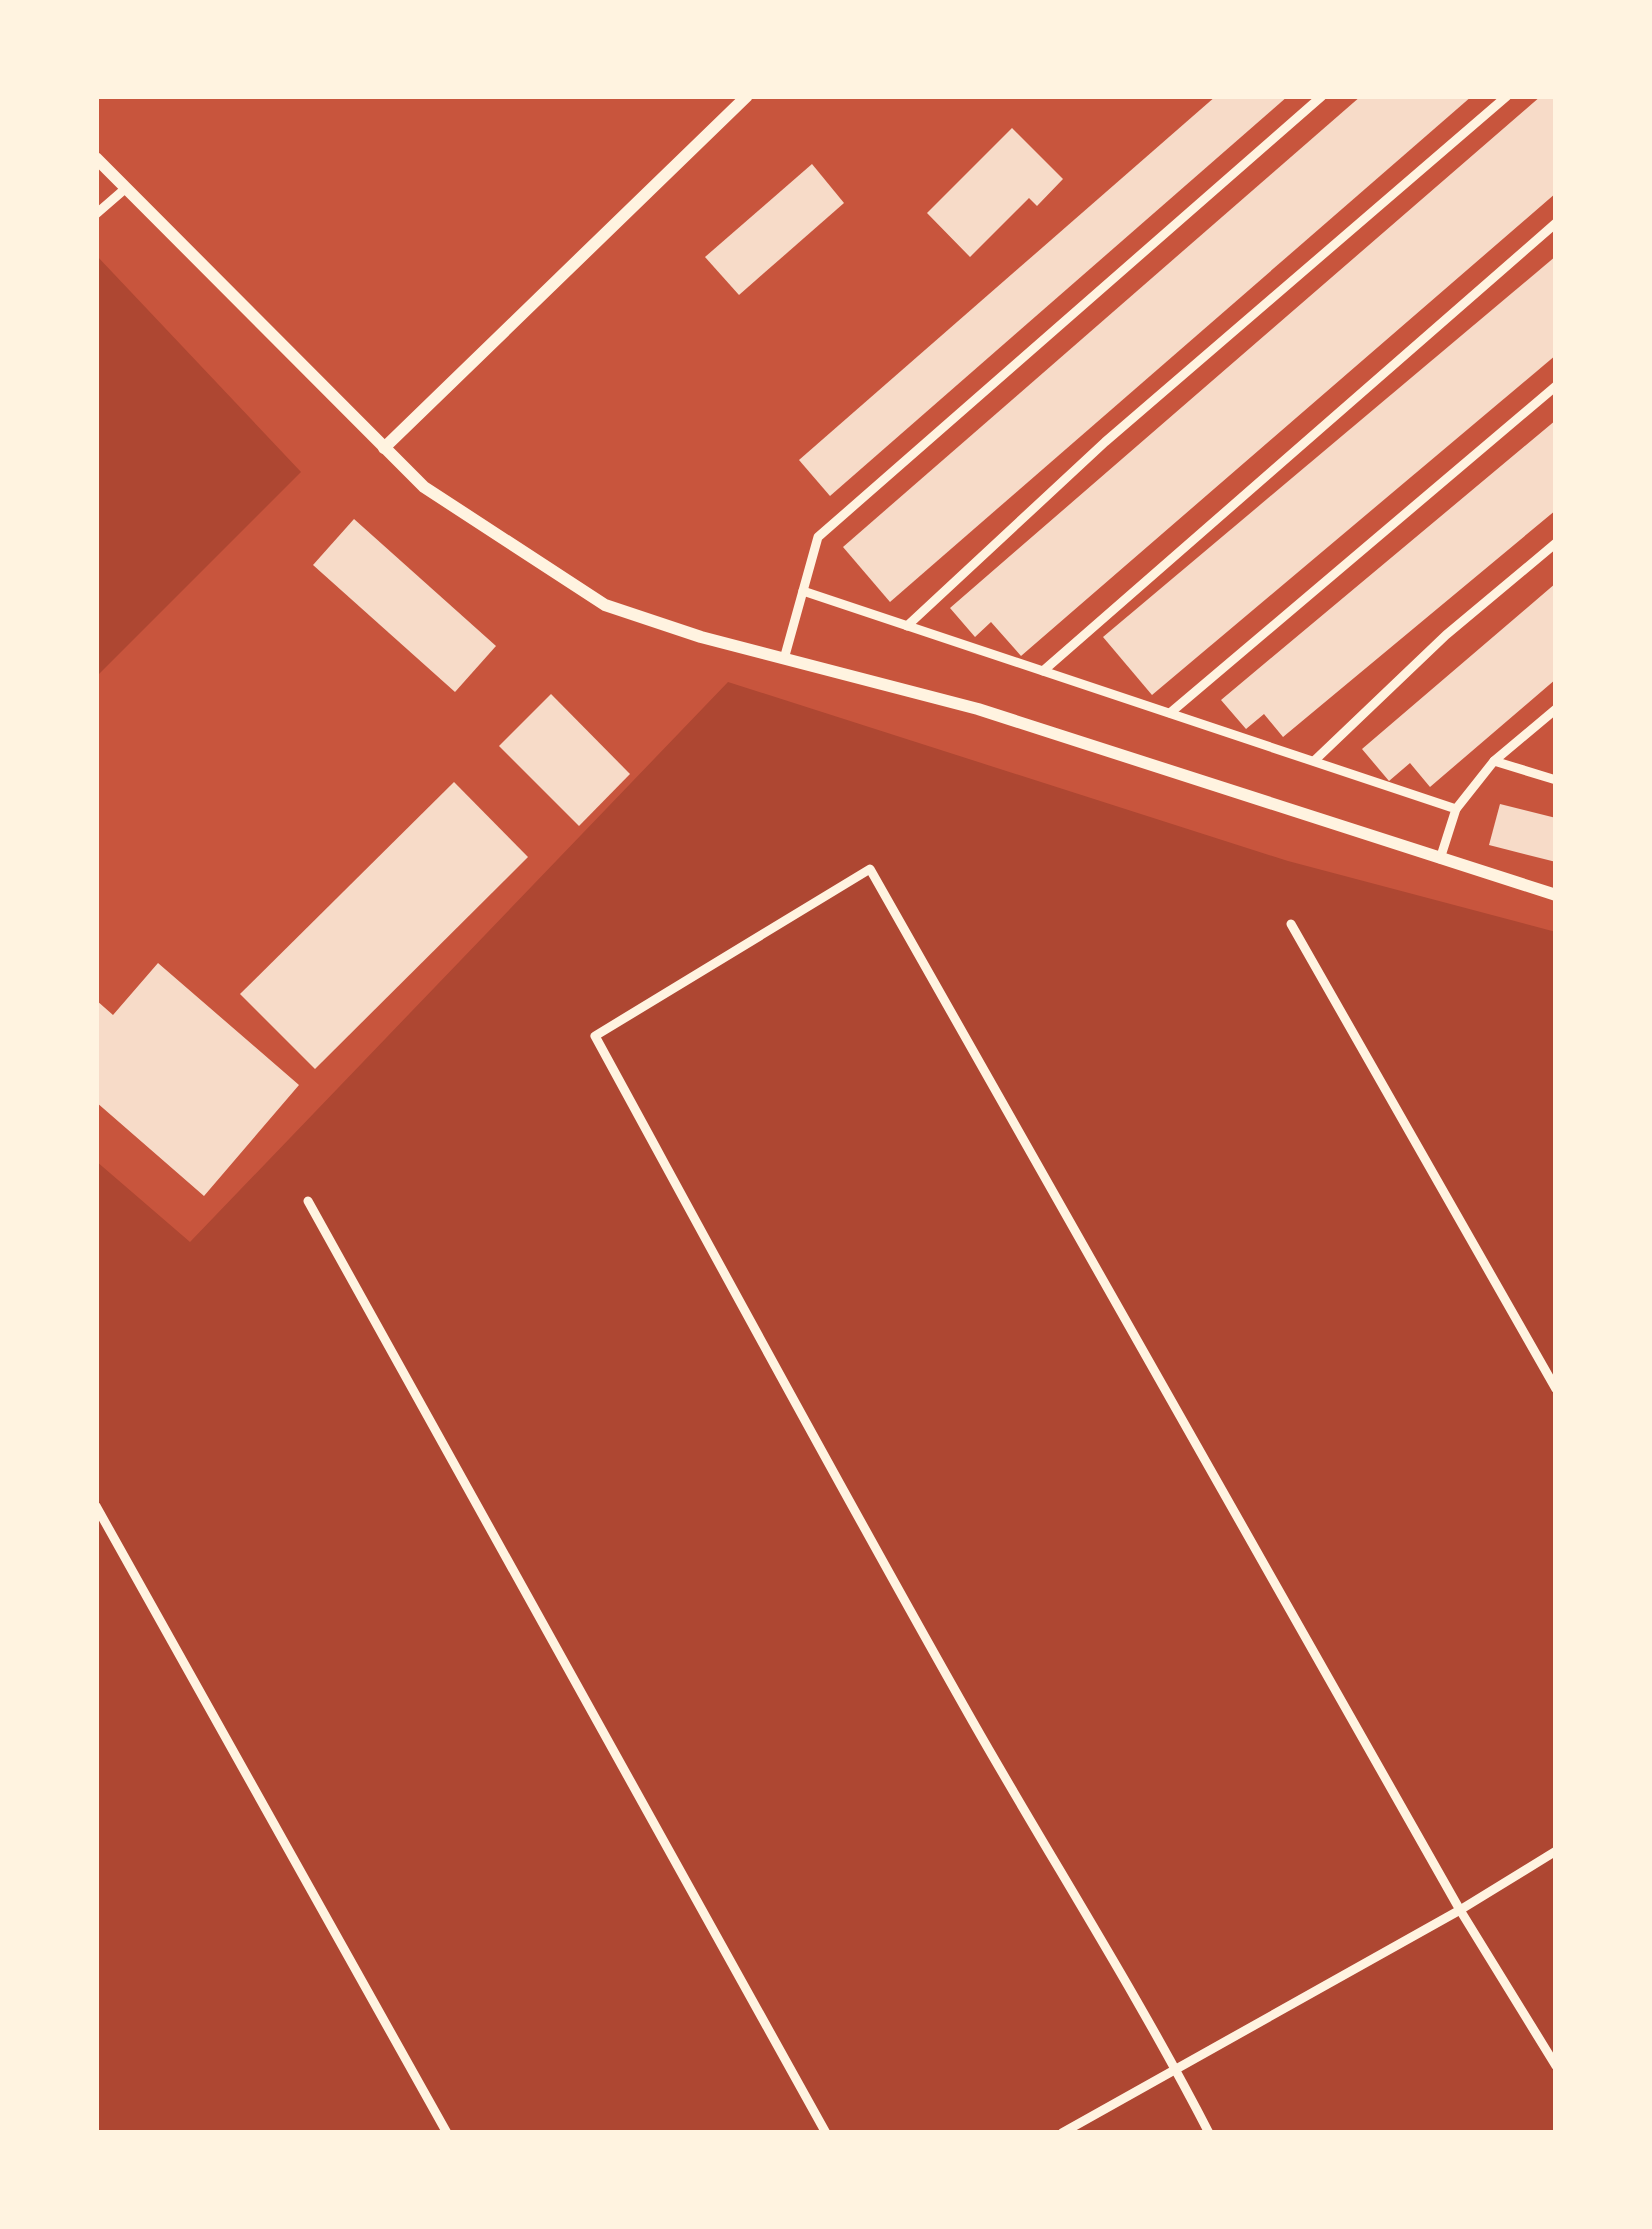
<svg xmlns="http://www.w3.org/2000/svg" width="1652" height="2229" viewBox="0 0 1652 2229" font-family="'Golos Text',sans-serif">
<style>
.green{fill:#ae4732}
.building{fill:#f7dbc8}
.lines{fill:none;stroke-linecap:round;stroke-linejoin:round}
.service{stroke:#fff3e0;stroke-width:9}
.minor{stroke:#fff3e0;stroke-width:12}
</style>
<rect width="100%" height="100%" fill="#c8553d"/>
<g class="green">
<polygon points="96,255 301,472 96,677"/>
<polygon points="728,682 1288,861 1556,932 1556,2133 96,2133 96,1161 190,1242"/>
</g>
<g class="building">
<polygon points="1216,96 1288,96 830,496 799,460"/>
<polygon points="1361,96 1472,96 890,602 843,547"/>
<polygon points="1541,96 1556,96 1556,193 1021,656 991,622 975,637 950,608"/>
<polygon points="1012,128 1063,179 1037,206 1029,198 970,257 927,213"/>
<polygon points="812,164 844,203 739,295 705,257"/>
<polygon points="1556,256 1556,355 1152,695 1103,637"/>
<polygon points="1556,420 1556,510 1283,737 1264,714 1246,729 1221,700"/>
<polygon points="354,519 496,646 455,692 313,565"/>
<polygon points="1556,583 1556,679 1430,787 1410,763 1389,781 1362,749"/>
<polygon points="551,694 630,774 579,826 499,746"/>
<polygon points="454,782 528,857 315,1069 240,994"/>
<polygon points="1500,804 1556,818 1556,862 1489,845"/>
<polygon points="158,963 299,1085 204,1196 96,1102 96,1000 113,1015"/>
</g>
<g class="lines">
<g class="service">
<polyline points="96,214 126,188"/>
<polyline points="803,591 1456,809 1440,859"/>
<polyline points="907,626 1105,442 1507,96"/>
<polyline points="784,659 818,537 1322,96"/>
<polyline points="1043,671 1556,223"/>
<polyline points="1170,713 1556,386"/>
<polyline points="1314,761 1446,635 1556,543"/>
<polyline points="1494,761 1556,709"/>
<polyline points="1456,809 1494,761 1556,780"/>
<polyline points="1291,924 1556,1389"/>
<polyline points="308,1201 826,2133"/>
<polyline points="96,1506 447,2133"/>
<polyline points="1062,2133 1460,1910 1556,1851"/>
<path d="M1209 2133C1137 1993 1051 1859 973 1722 844 1495 720 1265 595 1036L870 869 1460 1910 1556 2066"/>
</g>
<g class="minor">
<polyline points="96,158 424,487 605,605 701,637 978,709 1556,895"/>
<polyline points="384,448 747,96"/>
</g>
</g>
<rect width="1652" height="2229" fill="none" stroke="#fff3e0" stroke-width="198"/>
</svg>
